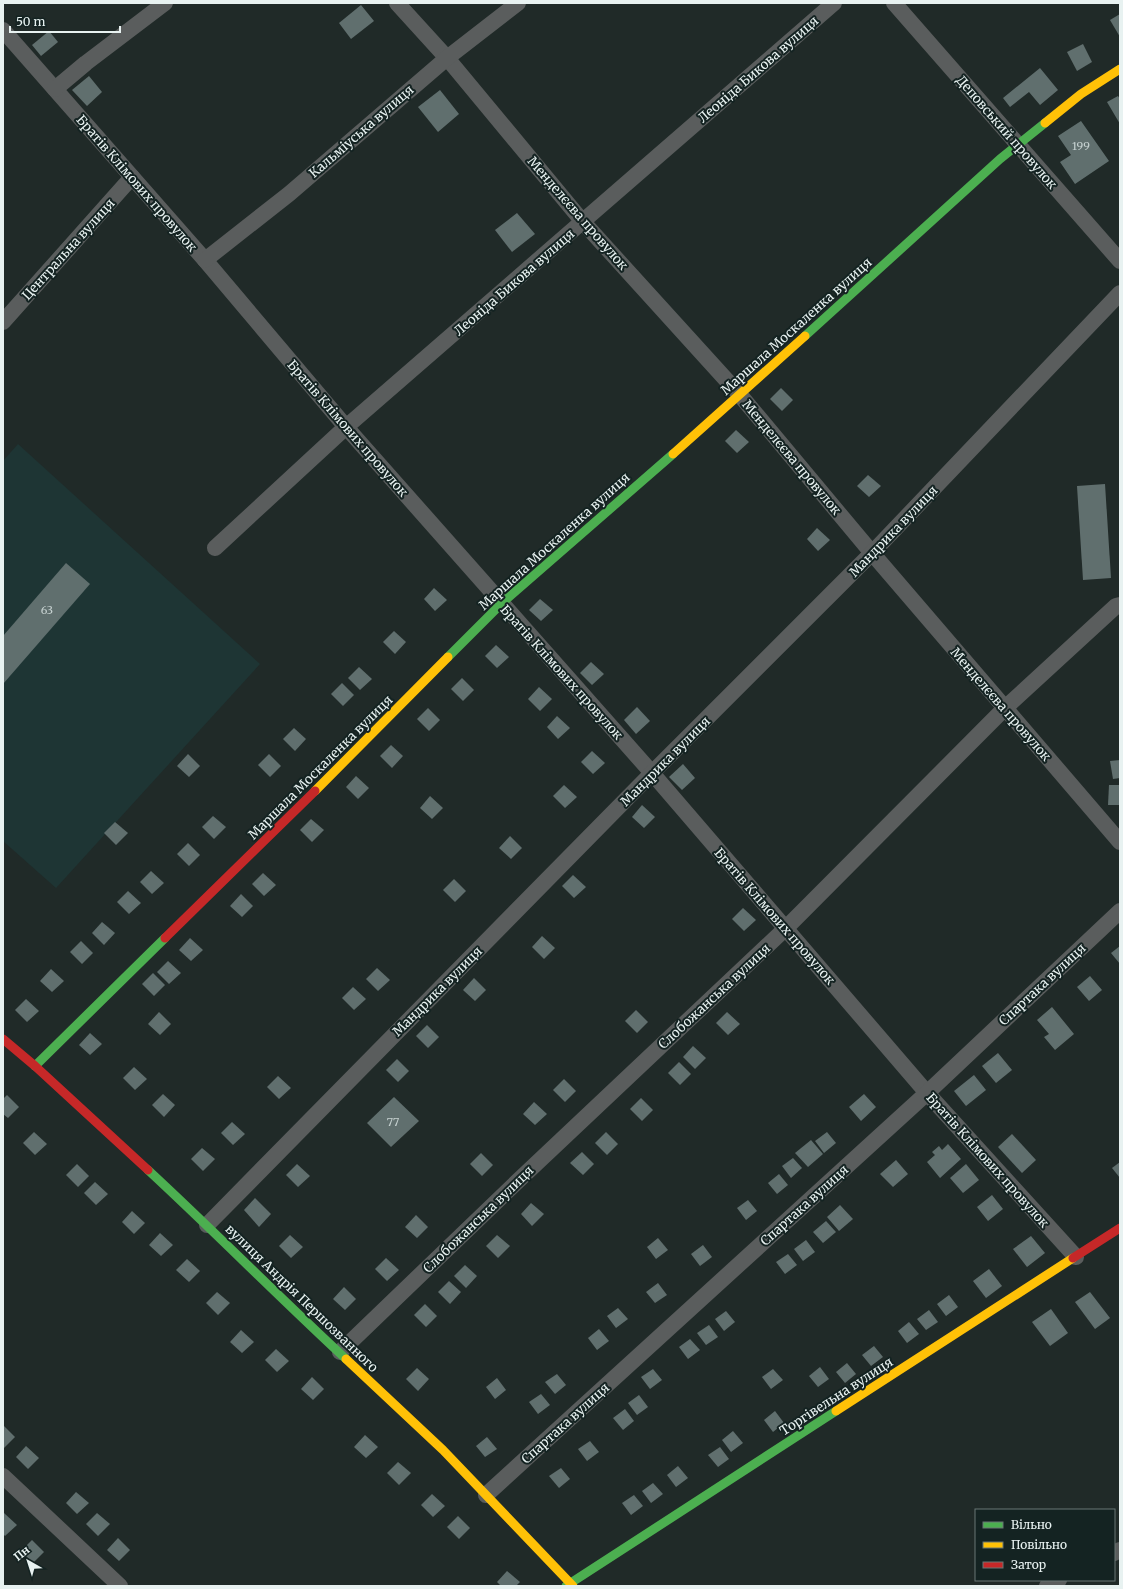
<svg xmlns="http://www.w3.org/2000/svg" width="1123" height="1589" viewBox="0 0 1123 1589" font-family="Merriweather,serif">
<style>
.built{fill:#1e3534}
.building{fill:#606f6e}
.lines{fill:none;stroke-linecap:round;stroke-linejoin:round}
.street{stroke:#5a5d5d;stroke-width:16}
.fast{stroke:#4caf50;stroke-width:9}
.slow{stroke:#ffc107;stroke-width:9}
.jam{stroke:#c62828;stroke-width:9}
.labels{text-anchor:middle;stroke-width:4;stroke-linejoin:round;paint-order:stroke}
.number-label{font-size:11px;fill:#c6d1d0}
.street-label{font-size:13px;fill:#e8f2f1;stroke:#142322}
</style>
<rect width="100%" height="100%" fill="#202a28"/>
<polygon class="built" points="18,444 260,664 56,888 3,841 3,461"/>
<g class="building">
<polygon points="361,5 374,21 351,39 339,23"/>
<polygon points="1120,14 1120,37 1110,20"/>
<polygon points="49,31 58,42 41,56 32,45"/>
<polygon points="1083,44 1092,62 1077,71 1067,52"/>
<polygon points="1040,68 1058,90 1040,105 1029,92 1010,107 1003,98"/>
<polygon points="89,76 102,92 87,106 72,90"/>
<polygon points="440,90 459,114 438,132 418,107"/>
<polygon points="1118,96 1120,99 1120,124 1107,102"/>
<polygon points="1081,121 1109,161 1075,184 1060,162 1071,155 1058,136"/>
<polygon points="517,213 535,234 512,252 495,230"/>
<polygon points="781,388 793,400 782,411 770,399"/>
<polygon points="736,430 749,442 737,453 725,441"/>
<polygon points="868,475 881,486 869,497 857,486"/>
<polygon points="1105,484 1111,578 1083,580 1077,486"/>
<polygon points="817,528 830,540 818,551 807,539"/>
<polygon points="66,563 90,584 3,684 3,636"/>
<polygon points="434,588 447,600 435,611 424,599"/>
<polygon points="540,599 553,610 541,621 529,610"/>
<polygon points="394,631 406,642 395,654 383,642"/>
<polygon points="496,645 509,657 497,668 485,656"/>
<polygon points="591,662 604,674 592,685 580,673"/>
<polygon points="359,667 372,679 360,690 348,678"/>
<polygon points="462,678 474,690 463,701 451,689"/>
<polygon points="342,683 354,695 343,706 331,694"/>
<polygon points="539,687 552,699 540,711 528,699"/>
<polygon points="637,707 650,721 636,734 624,720"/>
<polygon points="428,708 440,720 429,731 417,719"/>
<polygon points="557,716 570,728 558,739 547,727"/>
<polygon points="294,728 306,739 295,751 283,739"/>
<polygon points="391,745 403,756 392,768 380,756"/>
<polygon points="592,751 605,763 593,774 581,762"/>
<polygon points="188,754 200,766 189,777 177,766"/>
<polygon points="269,754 281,766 270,777 258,765"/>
<polygon points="1120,760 1120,778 1113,779 1110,761"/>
<polygon points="683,764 695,778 682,790 669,777"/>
<polygon points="356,776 369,788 358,799 346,787"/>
<polygon points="564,785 577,797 565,808 553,796"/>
<polygon points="1109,785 1120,785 1120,805 1108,805"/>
<polygon points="430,796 443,808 432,819 420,808"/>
<polygon points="642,805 655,817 644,828 632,817"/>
<polygon points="213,816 226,827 214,839 202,827"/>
<polygon points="311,819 324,830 312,842 300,830"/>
<polygon points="115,822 128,833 116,845 104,833"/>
<polygon points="510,836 522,848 511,859 499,848"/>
<polygon points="188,843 200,855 189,866 177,854"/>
<polygon points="151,871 164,883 152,894 140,882"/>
<polygon points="263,873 276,885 264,896 252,884"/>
<polygon points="573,875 586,887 574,898 562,886"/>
<polygon points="454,879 466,891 455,902 443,890"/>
<polygon points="128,891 141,903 129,914 117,902"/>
<polygon points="241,894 253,906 242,917 230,906"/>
<polygon points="743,908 756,920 744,931 732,919"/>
<polygon points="102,922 115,933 104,945 92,933"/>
<polygon points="542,936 555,948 544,959 532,947"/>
<polygon points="190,938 203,950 191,961 179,950"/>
<polygon points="81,941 93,953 82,964 70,952"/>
<polygon points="1120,946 1120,964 1111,953"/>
<polygon points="168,961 181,973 169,984 157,972"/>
<polygon points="377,968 390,980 378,991 366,979"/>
<polygon points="51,969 64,981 52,992 40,981"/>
<polygon points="153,973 165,985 154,996 142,984"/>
<polygon points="1090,976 1102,990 1089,1001 1077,987"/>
<polygon points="474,978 486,990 475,1001 463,990"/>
<polygon points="353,987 366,999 354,1010 342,998"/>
<polygon points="26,999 39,1011 27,1022 15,1010"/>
<polygon points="1052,1007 1074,1034 1055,1050 1044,1037 1049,1034 1037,1020"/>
<polygon points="636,1010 648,1022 637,1033 625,1021"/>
<polygon points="159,1012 171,1024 160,1035 148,1024"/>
<polygon points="727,1012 740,1024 728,1035 716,1023"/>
<polygon points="427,1025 439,1037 428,1048 416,1036"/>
<polygon points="90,1033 102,1044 90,1055 79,1045"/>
<polygon points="693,1046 706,1058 695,1069 683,1057"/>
<polygon points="998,1053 1012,1070 996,1083 982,1066"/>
<polygon points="397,1059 409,1071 398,1082 386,1070"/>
<polygon points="679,1062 691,1074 680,1085 668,1073"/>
<polygon points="134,1067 147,1079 135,1090 123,1078"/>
<polygon points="974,1075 986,1090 966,1106 954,1091"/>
<polygon points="278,1076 291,1088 279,1099 267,1087"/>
<polygon points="564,1079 576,1091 565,1102 553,1090"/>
<polygon points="163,1094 175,1105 164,1117 152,1105"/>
<polygon points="864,1094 876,1107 861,1121 849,1107"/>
<polygon points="7,1095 19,1107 8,1118 3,1114 3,1099"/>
<polygon points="394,1097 419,1121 391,1147 367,1123"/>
<polygon points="641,1098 653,1110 642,1121 630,1109"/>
<polygon points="534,1102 547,1114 535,1125 523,1114"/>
<polygon points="232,1122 245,1134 233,1145 221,1133"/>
<polygon points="34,1132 47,1144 35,1155 23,1143"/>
<polygon points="606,1132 618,1144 607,1155 595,1143"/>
<polygon points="827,1132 836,1143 824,1153 815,1141"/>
<polygon points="1012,1134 1036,1160 1022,1173 998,1147"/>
<polygon points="811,1140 823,1154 808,1167 795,1153"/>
<polygon points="948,1144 961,1159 940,1178 927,1162 935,1155 932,1152 939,1146 942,1150"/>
<polygon points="202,1148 215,1159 203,1171 191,1159"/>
<polygon points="582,1152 594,1164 583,1175 570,1163"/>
<polygon points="481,1153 493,1165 482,1176 470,1164"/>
<polygon points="793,1158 802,1168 791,1178 782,1166"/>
<polygon points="896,1160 908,1174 893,1187 880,1174"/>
<polygon points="1120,1162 1120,1178 1112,1168"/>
<polygon points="77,1164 89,1176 78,1187 66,1175"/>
<polygon points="297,1164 310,1176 298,1187 286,1175"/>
<polygon points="966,1164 979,1180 963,1193 950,1178"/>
<polygon points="779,1174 788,1185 777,1194 768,1183"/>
<polygon points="95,1182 108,1194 96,1205 84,1193"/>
<polygon points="992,1195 1003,1209 988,1221 977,1207"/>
<polygon points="255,1198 271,1214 259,1227 244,1210"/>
<polygon points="748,1200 757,1211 746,1220 737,1208"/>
<polygon points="531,1203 544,1214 532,1226 521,1214"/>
<polygon points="840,1205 853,1219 839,1231 827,1217"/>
<polygon points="132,1211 145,1223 134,1234 122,1222"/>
<polygon points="416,1215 428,1227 417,1238 405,1227"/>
<polygon points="826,1221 836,1232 823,1243 813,1232"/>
<polygon points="160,1233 173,1245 161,1256 149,1245"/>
<polygon points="290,1235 303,1247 291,1258 279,1246"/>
<polygon points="497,1235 510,1246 498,1258 486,1246"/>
<polygon points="1031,1236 1045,1253 1027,1267 1013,1249"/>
<polygon points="658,1238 668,1250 656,1259 647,1247"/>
<polygon points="806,1240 815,1252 803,1261 794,1249"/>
<polygon points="703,1245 712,1257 700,1266 691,1254"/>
<polygon points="788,1254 797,1265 785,1274 776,1262"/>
<polygon points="386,1258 399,1270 387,1281 375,1269"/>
<polygon points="187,1259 200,1271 189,1282 176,1270"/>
<polygon points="465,1265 477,1276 466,1288 454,1276"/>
<polygon points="989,1269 1002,1286 986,1298 973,1281"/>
<polygon points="449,1281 461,1292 450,1304 438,1292"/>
<polygon points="658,1283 667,1295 655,1303 646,1292"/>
<polygon points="344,1287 356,1299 345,1310 333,1299"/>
<polygon points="217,1292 230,1303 218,1315 206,1303"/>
<polygon points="1090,1292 1110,1318 1095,1329 1075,1302"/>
<polygon points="949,1295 958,1307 946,1316 937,1304"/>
<polygon points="425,1304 437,1316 426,1327 414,1315"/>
<polygon points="618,1308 628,1319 616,1328 607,1316"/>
<polygon points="1051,1309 1068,1333 1050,1346 1032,1322"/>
<polygon points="929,1310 938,1322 926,1330 917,1319"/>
<polygon points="726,1311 735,1322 724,1331 715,1319"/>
<polygon points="909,1322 919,1334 907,1343 898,1331"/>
<polygon points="709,1325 718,1337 706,1345 697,1333"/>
<polygon points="599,1329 609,1341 597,1350 588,1338"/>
<polygon points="241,1330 254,1342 242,1353 230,1342"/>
<polygon points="690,1339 700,1350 688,1359 679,1347"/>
<polygon points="874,1346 883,1357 871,1366 862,1355"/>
<polygon points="276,1349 289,1361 277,1372 265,1360"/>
<polygon points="847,1363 856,1374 845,1383 836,1372"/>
<polygon points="820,1367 829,1379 818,1387 809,1376"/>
<polygon points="417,1368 429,1379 418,1391 406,1379"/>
<polygon points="653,1369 662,1380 650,1389 641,1377"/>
<polygon points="773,1369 783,1380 771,1389 762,1377"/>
<polygon points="557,1374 566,1385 555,1394 545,1382"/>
<polygon points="312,1377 324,1389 313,1400 301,1389"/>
<polygon points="497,1378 506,1390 495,1399 486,1387"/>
<polygon points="541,1394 550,1405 538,1414 529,1402"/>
<polygon points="639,1395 648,1407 637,1415 628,1403"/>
<polygon points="625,1409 634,1421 623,1430 613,1418"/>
<polygon points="775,1411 784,1423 773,1432 764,1420"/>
<polygon points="3,1425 15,1437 4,1448 3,1447"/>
<polygon points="733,1431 743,1443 731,1452 722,1440"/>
<polygon points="365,1435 378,1447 366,1458 354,1447"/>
<polygon points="487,1437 497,1449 485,1457 476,1446"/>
<polygon points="590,1441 599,1452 587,1461 578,1449"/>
<polygon points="26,1446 39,1458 28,1469 16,1457"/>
<polygon points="720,1447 729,1459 718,1467 708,1455"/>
<polygon points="398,1462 411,1473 399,1485 387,1473"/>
<polygon points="678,1466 688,1478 676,1487 667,1475"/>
<polygon points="561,1468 570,1479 559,1488 549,1476"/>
<polygon points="653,1483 663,1494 651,1503 642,1491"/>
<polygon points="76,1492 89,1503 77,1514 66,1503"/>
<polygon points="432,1494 445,1506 433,1517 421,1505"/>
<polygon points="634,1495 643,1506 631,1515 622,1503"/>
<polygon points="4,1513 17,1525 5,1536 3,1534"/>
<polygon points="97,1513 110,1524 98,1536 86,1524"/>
<polygon points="458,1516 470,1528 459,1539 447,1527"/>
<polygon points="118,1538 130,1550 119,1561 107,1550"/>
<polygon points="32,1540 44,1552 33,1563 21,1551"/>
<polygon points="507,1571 520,1582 516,1586 501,1586 497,1582"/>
</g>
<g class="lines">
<g class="street">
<polyline points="397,3 447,58 583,222 740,395 872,553 1120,842"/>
<polyline points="894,3 1120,261"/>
<polyline points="3,30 205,260 346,427 652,773 927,1093 1076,1257"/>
<polyline points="55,89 86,63 165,3"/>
<polyline points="205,260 289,194 447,58 518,3"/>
<polyline points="3,322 132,177"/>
<polyline points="215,548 346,427 834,3"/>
<polyline points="207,1225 652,773 872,553 1120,293"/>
<polyline points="340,1352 522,1177 786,928 1005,708 1116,606 1120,605"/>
<polyline points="3,1476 120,1586"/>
<polyline points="486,1495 927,1093 1120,911"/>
<polyline points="1114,1553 1120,1550"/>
<polyline points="1047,1586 1059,1580"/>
</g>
<g class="fast">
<polyline points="805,336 1000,159 1045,123"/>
<polyline points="448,657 501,604 673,454"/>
<polyline points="35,1066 165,938"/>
<path d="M148 1170C215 1232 279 1297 346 1359"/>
<polyline points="566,1586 836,1411"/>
</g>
<g class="slow">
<polyline points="1045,123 1081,94 1120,69"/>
<polyline points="673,454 805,336"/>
<polyline points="315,791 448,657"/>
<polyline points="346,1359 443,1450 573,1586"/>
<polyline points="836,1411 1073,1258"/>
</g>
<g class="jam">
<polyline points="165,938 315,791"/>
<polyline points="3,1039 35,1066 148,1170"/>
<polyline points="1073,1258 1120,1228"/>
</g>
</g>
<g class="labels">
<g class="number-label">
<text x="1081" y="150">199</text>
<text x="47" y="614">63</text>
<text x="393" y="1126">77</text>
</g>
<g class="street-label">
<text transform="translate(758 69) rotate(-41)" y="5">Леоніда Бикова вулиця</text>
<text transform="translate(361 131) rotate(-41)" y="5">Кальміуська вулиця</text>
<text transform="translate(1007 132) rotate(49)" y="5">Деповський провулок</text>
<text transform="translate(137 183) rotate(49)" y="5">Братів Клімових провулок</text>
<text transform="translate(578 213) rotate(49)" y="5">Менделєєва провулок</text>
<text transform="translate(68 249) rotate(-48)" y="5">Центральна вулиця</text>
<text transform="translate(514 282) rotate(-41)" y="5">Леоніда Бикова вулиця</text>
<text transform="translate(796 326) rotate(-42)" y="5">Маршала Москаленка вулиця</text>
<text transform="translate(348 428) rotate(49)" y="5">Братів Клімових провулок</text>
<text transform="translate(792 457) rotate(50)" y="5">Менделєєва провулок</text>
<text transform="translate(893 531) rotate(-46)" y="5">Мандрика вулиця</text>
<text transform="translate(554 541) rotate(-42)" y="5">Маршала Москаленка вулиця</text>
<text transform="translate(562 672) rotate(48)" y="5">Братів Клімових провулок</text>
<text transform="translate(1001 704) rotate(49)" y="5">Менделєєва провулок</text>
<text transform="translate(665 761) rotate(-45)" y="5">Мандрика вулиця</text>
<text transform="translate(320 767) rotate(-45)" y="5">Маршала Москаленка вулиця</text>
<text transform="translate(775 916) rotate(49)" y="5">Братів Клімових провулок</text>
<text transform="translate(1042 984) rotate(-43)" y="5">Спартака вулиця</text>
<text transform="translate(437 991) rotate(-45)" y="5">Мандрика вулиця</text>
<text transform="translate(714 996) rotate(-43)" y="5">Слобожанська вулиця</text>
<text transform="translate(988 1160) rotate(48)" y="5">Братів Клімових провулок</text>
<text transform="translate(804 1205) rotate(-42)" y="5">Спартака вулиця</text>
<text transform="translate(478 1219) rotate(-44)" y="5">Слобожанська вулиця</text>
<text transform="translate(302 1298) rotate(44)" y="5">вулиця Андрія Першозванного</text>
<text transform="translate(836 1396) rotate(-33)" y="5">Торгівельна вулиця</text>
<text transform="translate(565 1423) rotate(-42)" y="5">Спартака вулиця</text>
</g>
</g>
<rect width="1123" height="1589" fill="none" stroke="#e8f2f1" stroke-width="8"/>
<rect x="975" y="1509" width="140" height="72" fill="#142322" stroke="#697675"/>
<rect x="983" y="1522" width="20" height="6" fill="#4caf50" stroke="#697675"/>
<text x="1011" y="1529" font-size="12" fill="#e8f2f1">Вільно</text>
<rect x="983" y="1542" width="20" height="6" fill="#ffc107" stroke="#697675"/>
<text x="1011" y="1549" font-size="12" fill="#e8f2f1">Повільно</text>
<rect x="983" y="1562" width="20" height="6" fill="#c62828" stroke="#697675"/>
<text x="1011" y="1569" font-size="12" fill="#e8f2f1">Затор</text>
<g transform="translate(28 1561) rotate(321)" stroke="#142322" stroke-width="3" paint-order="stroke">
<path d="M0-3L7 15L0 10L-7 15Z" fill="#e8f2f1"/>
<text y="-6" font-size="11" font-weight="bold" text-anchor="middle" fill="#e8f2f1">Пн</text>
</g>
<path d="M10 26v6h110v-6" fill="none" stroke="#e8f2f1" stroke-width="2"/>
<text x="16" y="26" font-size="12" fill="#e8f2f1" stroke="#142322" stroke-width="3" paint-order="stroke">50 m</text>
</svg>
